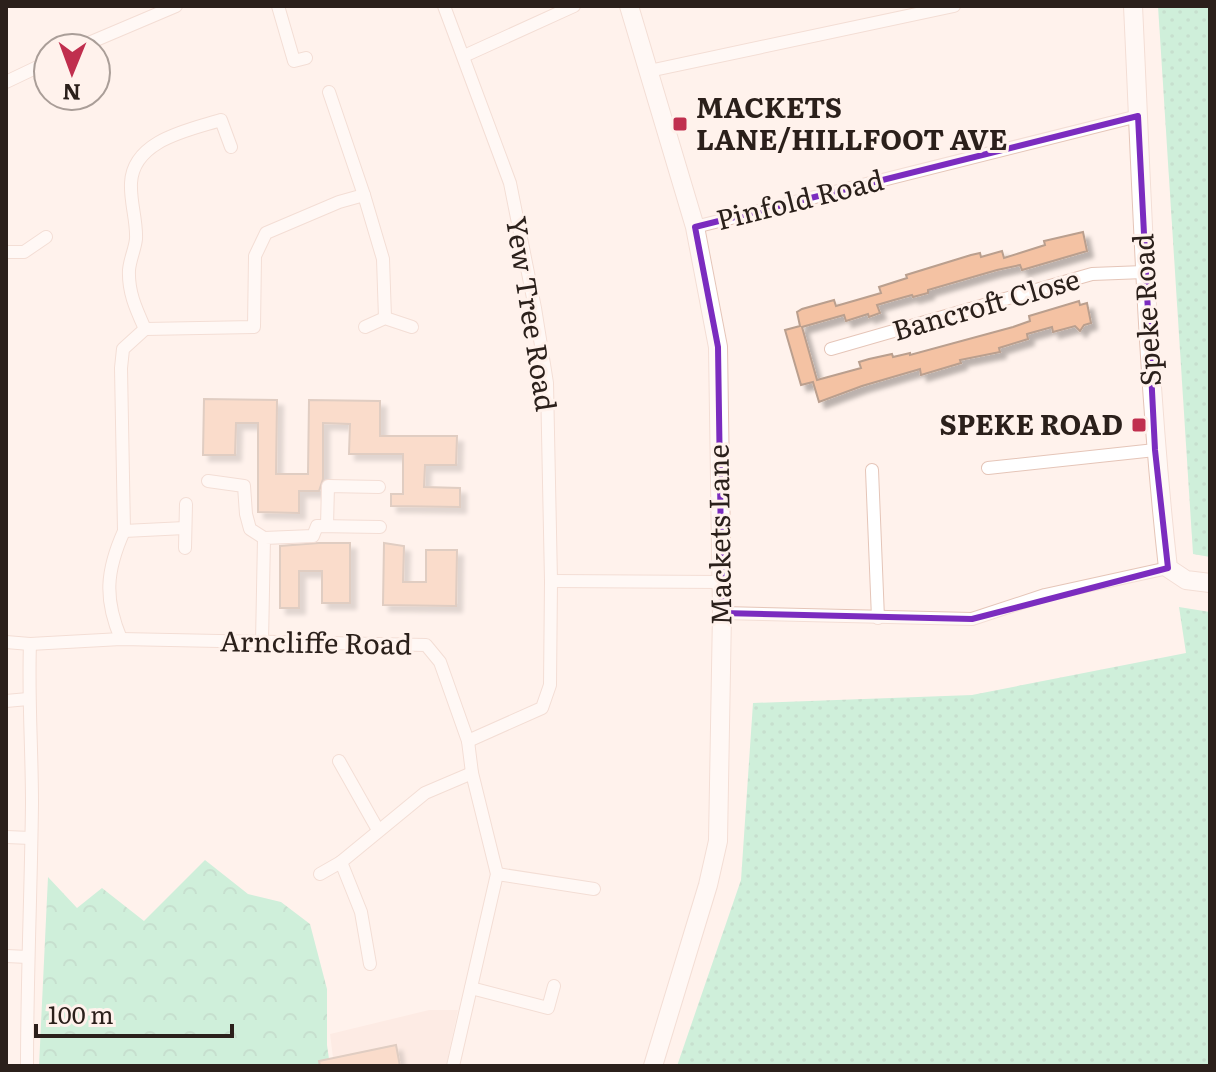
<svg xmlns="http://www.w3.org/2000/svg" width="1216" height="1072" viewBox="0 0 1216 1072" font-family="Literata,serif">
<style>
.built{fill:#fbe3d9}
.grass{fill:url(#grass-dots)}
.park{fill:url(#park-crowns)}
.building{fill:#f4c2a3;stroke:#ba9f8e;stroke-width:2;filter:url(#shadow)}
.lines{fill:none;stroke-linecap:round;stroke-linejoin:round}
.street-casing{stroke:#e5c5b8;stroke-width:14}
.secondary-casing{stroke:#e5c5b8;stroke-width:20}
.street{stroke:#fff;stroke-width:12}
.secondary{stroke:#fff;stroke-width:18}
.marked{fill:none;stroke:#7b2cbf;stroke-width:6;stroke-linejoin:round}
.poi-dot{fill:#c02f4e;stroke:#fff2ec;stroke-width:3}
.labels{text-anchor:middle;stroke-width:6;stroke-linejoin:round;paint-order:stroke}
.poi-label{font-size:28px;font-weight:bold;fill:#2b201b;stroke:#fff2ec;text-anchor:start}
.street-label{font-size:28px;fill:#2b201b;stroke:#fff2ec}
</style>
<defs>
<pattern id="grass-dots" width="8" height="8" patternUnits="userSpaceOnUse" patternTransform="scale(2)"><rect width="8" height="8" fill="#96eac4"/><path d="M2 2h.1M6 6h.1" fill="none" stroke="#81c8a8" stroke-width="1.8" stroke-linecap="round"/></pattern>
<pattern id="park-crowns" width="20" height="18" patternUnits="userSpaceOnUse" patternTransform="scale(2)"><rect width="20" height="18" fill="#96eac4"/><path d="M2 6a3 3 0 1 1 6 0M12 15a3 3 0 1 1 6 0" fill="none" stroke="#81c8a8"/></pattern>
<filter id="shadow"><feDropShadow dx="6" dy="6" stdDeviation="2" flood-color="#0004"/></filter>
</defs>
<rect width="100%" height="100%" fill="#fff2ec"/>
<polygon class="built" points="429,1010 458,1010 446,1066 334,1066 330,1034"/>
<g class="grass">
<polygon points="1158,6 1210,6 1210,557 1193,554"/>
<polygon points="1179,607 1210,612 1210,1066 677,1066 741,880 753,703 972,695 1186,653"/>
</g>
<polygon class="park" points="205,860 248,894 281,902 310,924 327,989 327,1045 330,1066 39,1066 48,877 77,908 102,888 144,921"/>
<g class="building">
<polygon points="1083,232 1087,251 1022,270 1020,265 997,270 928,290 928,293 913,297 912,295 894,300 877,305 880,313 869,317 868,314 846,321 844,315 802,327 817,380 861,368 859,362 869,359 892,354 893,357 910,353 910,355 1013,327 1030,321 1029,316 1079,301 1080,305 1087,303 1091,323 1084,325 1080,331 1075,326 1053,332 1052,327 1027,334 1028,339 999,348 1000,352 960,360 961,363 921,375 920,369 862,386 819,402 813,382 801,385 785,330 800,326 797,312 802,309 834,300 836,306 881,293 879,287 907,278 906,275 971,255 980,253 981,257 1002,251 1004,258 1045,245 1044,241"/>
<polygon points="204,399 277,400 276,474 308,474 309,400 380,401 380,436 457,436 456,465 425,465 424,487 460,488 460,507 391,506 391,494 403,494 403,454 349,454 350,424 323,423 323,479 319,491 299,491 299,513 258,512 258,423 236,423 235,455 203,455"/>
<polygon points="319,543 350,543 350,603 322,603 322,571 299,571 299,608 280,608 280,546"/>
<polygon points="384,543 404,546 403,582 426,582 426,550 457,550 456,606 383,605"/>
<polygon points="396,1045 400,1066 320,1066 319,1061"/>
</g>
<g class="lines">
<defs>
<g id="street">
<polyline points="278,6 294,61 306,58"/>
<polyline points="444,6 510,183 535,308 547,383 551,581 550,685 542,708 468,741"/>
<polyline points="77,48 176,6"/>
<polyline points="464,56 574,6"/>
<polyline points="649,71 954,6"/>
<polyline points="6,82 48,62"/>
<polyline points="329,92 364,195"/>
<polyline points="695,227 1138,116"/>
<polyline points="6,252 24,252 46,237"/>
<polyline points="365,327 385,318 412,327"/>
<polyline points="145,329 254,327 255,256 266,233 339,202 364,195 383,259 385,318"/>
<polyline points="831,349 1092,274 1144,272"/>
<polyline points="988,468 1155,450"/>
<polyline points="872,470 878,618"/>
<polyline points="208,481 244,486 246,514 250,529 264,538"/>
<polyline points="327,526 328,486 379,487"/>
<polyline points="124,531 185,528"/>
<polyline points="185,548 186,504"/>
<polyline points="551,581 722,582"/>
<polyline points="722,613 972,619 1045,595 1168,568"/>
<path d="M121 639C104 599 106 571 124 531L121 368 123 349 145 329C136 309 128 292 129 270 130 259 135 249 136 239 137 221 130 202 131 183 133 140 189 130 221 120L231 147"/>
<polyline points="6,642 30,644 121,639 426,645 440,662 468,741 472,773 497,874 453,1066"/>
<polyline points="262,642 264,538 313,536 317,526 380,527"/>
<polyline points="6,701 28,699"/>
<polyline points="339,761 378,830"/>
<polyline points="6,837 31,838"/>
<polyline points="320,874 341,862"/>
<polyline points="497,874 594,889"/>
<polyline points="6,956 28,957"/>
<polyline points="370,964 361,912 341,862 425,793 472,773"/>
<polyline points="471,988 548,1008 554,986"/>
<path d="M27 1066C27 978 31 891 32 803 32 750 28 697 30 644"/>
</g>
<g id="secondary">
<polyline points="629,6 695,227 718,347 722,613 718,841 708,885 653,1066"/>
<path d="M1133 6C1142 194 1147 381 1168 568L1186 580 1210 583"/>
</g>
</defs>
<use href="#street" class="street-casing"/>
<use href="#secondary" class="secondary-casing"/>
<use href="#street" class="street"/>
<use href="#secondary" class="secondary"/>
</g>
<path d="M0 0H1216V1072H0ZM1138 116 1155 450 1168 568 972 619 722 613 718 347 695 227Z" fill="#fff2ec" fill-opacity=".55" fill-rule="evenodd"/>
<path class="marked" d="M1138 116 1155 450 1168 568 972 619 722 613 718 347 695 227Z"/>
<g class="poi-dot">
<rect x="672" y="116" width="16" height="16" rx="4"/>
<rect x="1131" y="417" width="16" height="16" rx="4"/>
</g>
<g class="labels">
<g class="poi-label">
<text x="696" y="118">MACKETS<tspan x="696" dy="32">LANE/HILLFOOT AVE</tspan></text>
<text x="1123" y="435" text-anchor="end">SPEKE ROAD</text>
</g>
<g class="street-label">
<text transform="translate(800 200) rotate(-14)" y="10">Pinfold Road</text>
<text transform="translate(986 305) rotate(-16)" y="10">Bancroft Close</text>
<text transform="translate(1147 310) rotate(-93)" y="10">Speke Road</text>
<text transform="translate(531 314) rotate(81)" y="10">Yew Tree Road</text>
<text transform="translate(720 535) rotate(-91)" y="10">Mackets Lane</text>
<text transform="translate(316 643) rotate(1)" y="10">Arncliffe Road</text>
</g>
</g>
<rect width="1216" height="1072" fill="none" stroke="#2b201b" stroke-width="16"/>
<g transform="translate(72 72) rotate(181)"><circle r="38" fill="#fff2ec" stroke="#aa9e98" stroke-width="2"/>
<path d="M0-6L14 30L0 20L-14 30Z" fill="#c02f4e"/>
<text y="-12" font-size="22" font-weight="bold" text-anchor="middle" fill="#2b201b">N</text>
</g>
<path d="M36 1024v12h196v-12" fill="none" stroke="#2b201b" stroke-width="4"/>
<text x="48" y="1024" font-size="24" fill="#2b201b" stroke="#fff2ec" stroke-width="6" paint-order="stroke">100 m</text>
</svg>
